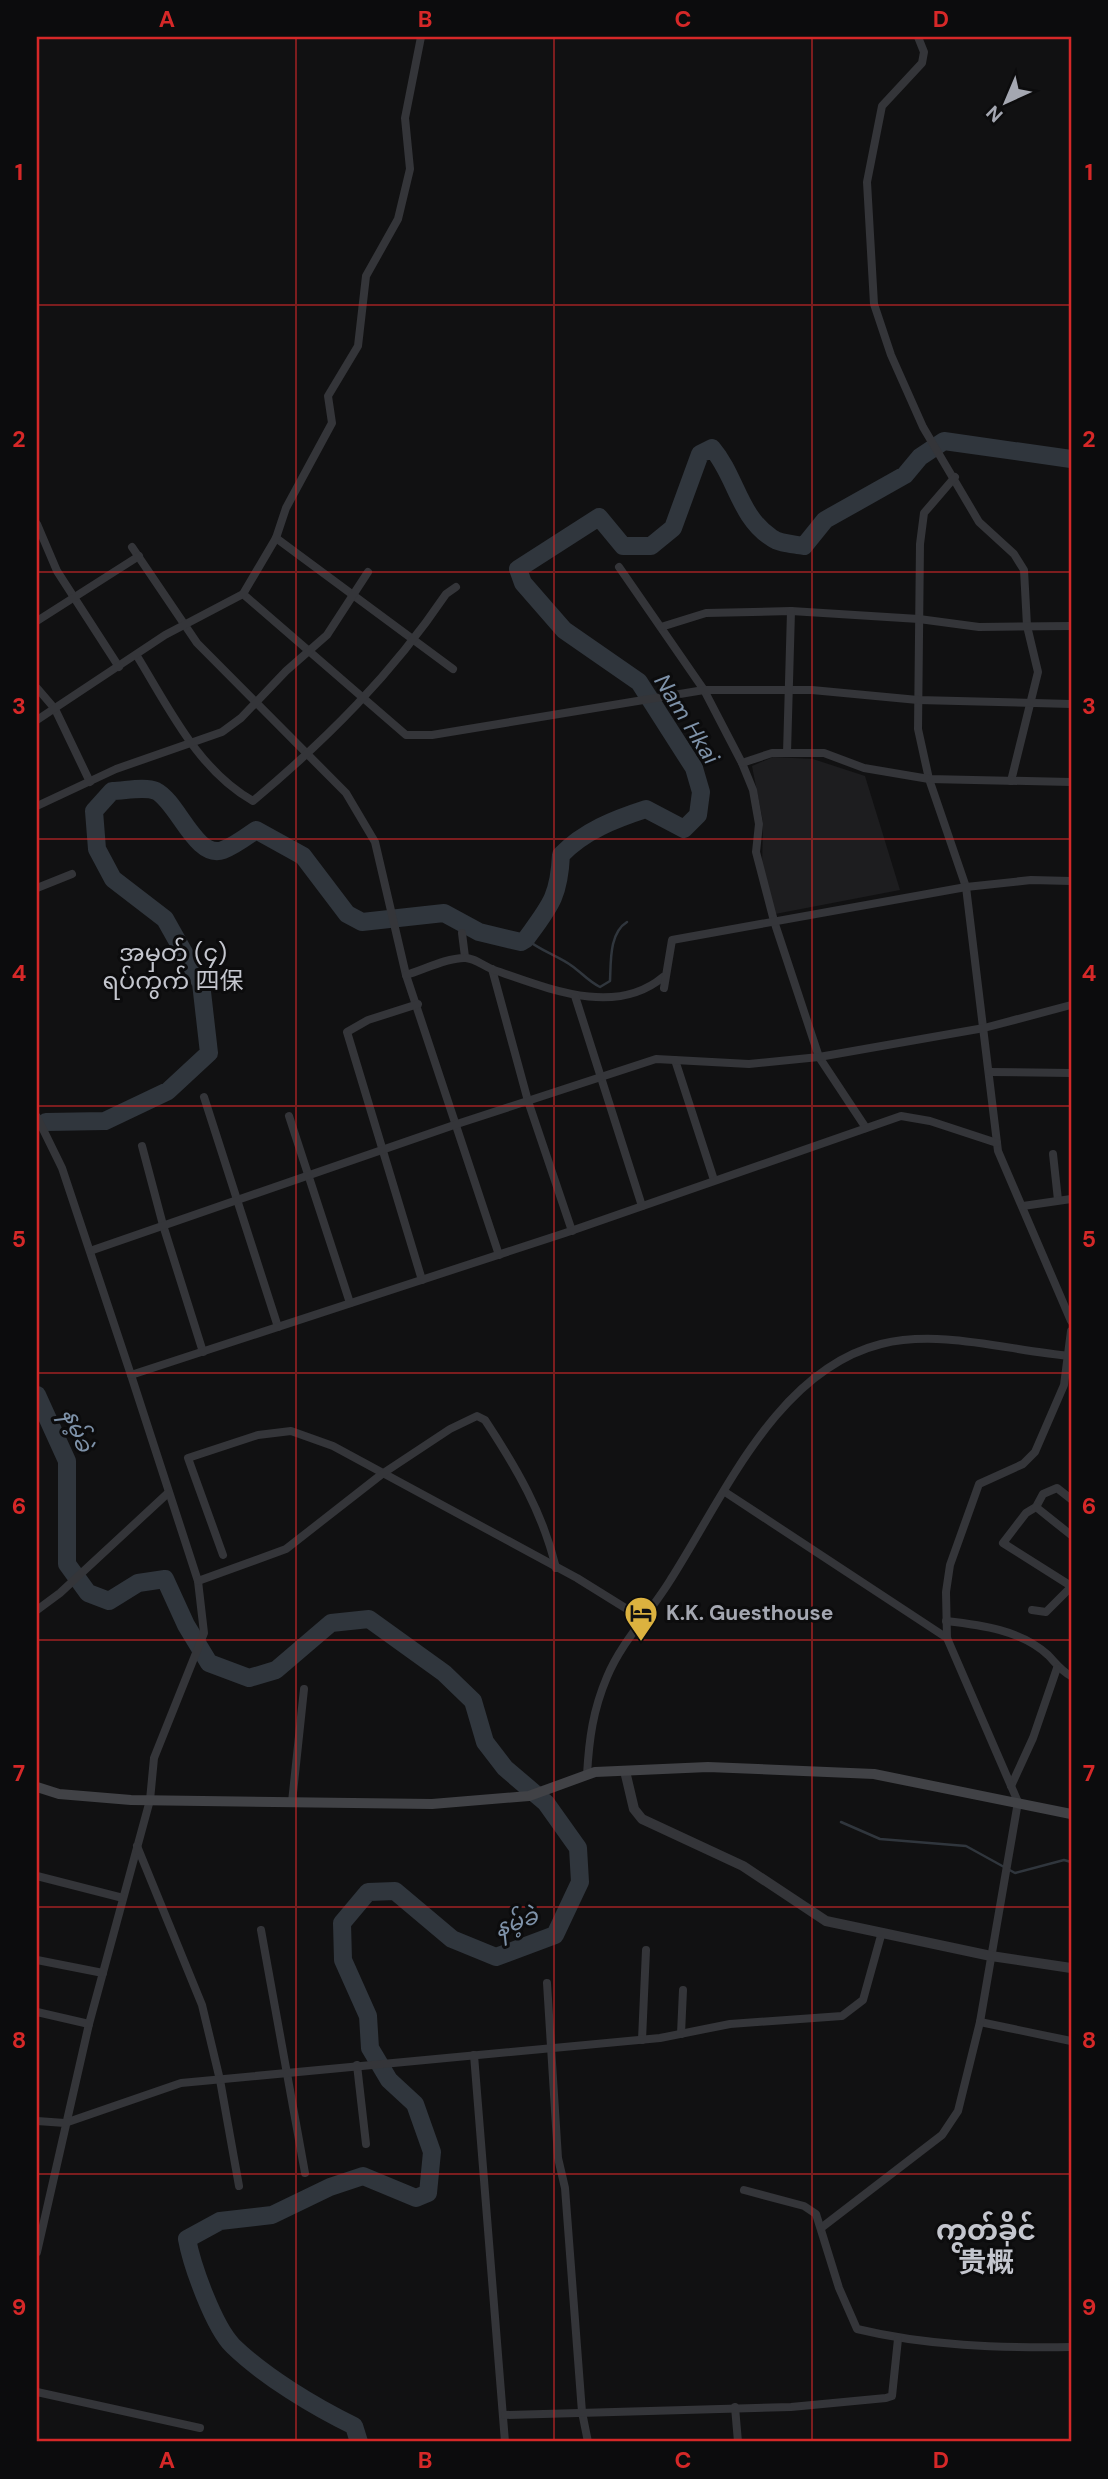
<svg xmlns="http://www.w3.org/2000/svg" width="1108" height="2479" viewBox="0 0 1108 2479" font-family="'DM Sans','Noto Sans SC','Noto Sans Myanmar',sans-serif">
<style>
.built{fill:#1d1d1f}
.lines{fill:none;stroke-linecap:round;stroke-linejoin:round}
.stream{stroke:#30363d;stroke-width:2.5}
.river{stroke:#30363d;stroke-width:18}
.minor{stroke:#343539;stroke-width:8}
.tertiary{stroke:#343539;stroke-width:10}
.secondary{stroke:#414246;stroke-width:10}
.grid{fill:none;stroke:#d62828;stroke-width:2;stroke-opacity:0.55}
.labels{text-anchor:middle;stroke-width:6;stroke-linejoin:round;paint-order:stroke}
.poi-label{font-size:21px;font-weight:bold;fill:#a4a7b1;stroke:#0c0c0d;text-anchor:start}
.water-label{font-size:23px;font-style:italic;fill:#7e92a9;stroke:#0c0c0d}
.quarter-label{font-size:24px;fill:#c4c6ce;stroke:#0c0c0d}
.district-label{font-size:28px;font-weight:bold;fill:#c4c6ce;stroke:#0c0c0d}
.neatline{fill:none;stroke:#d62828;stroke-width:2.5}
.grid-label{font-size:23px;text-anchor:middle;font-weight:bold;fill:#d62828}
</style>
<rect width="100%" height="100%" fill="#111112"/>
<polygon class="built" points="773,757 813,759 865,776 900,890 775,914 762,869 763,822 752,766"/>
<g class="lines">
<g class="stream">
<path d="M526 939C541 951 558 956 572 966 582 973 588 981 600 987L610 981C611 962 609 933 627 922"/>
<polyline points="841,1822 880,1839 966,1846 1015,1873 1064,1860 1071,1862"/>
</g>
<g class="river">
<path d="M46 1122 105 1121 168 1091 209 1053 201 983 165 919 113 879 97 849 94 811 112 791C124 791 145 786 156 791 178 802 196 860 223 850 234 846 246 837 256 830L303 856 347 914 362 922 444 913 479 932 521 942 526 939C550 906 559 897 561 855 584 831 615 819 646 809L684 829 698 815 701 792 694 768 639 682 564 630 523 583 518 569 599 517 623 546H651L673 528 700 454 712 448C736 476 739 517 772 538 780 544 795 544 804 546L825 520 905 475 920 457 944 441 1071 459"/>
<path d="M37 1395 67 1461V1564L88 1593 109 1601 138 1583 165 1579 186 1625 209 1663 249 1678 276 1670 331 1623 369 1619 444 1673 473 1701 485 1742 505 1768 546 1803 578 1848 580 1882 555 1935 496 1957 452 1939 395 1891 368 1892 342 1923 343 1960 368 2016 370 2048 389 2080 415 2104 432 2152 428 2193 416 2198 363 2176 330 2187 272 2215 220 2221 187 2239C192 2266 214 2327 233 2346 265 2377 315 2407 354 2426L359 2442"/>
</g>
<g class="minor">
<polyline points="918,37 924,52 922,63 882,106 867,182 874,304 891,355 923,427 979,522 1014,554 1024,570 1027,626 1038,672 1011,781"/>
<polyline points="955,477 924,513 920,544 918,729 929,779 966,887 998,1151 1071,1321"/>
<polyline points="37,524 57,571 119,667"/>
<polyline points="276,538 453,669"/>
<polyline points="132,547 197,643 346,793 375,842 406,975 499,1255"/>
<polyline points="619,567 704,690 742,763 753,790 759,824 756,852 774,921 819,1057 866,1128"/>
<polyline points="243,594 406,735 432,735 704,690 812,690 918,700 1071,704"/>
<polyline points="37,621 139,556"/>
<polyline points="661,627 706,613 791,611 919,619 979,627 1071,626"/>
<path d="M137 656C169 708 198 770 253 801 327 739 392 674 446 594L456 587"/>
<polyline points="37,688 55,709 90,782"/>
<polyline points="37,720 165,635 243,594 276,538 286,508 332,423 328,396 358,346 366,276 398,219 410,169 405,118 421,37"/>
<polyline points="787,753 791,611"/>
<polyline points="742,763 772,753 824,753 864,768 929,779 1071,782"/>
<polyline points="37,806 116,769 222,732 241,718 286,671 327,635 368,572"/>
<polyline points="37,888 72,874"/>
<polyline points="462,933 465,957"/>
<polyline points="492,969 528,1101 572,1231"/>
<path d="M406 975C423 970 446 958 464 958 473 957 485 967 494 970 545 987 614 1018 663 977"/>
<polyline points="664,988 672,940 966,887 1031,880 1071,881"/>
<polyline points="575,996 642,1206"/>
<polyline points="418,1004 368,1020 347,1032 422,1280"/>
<polyline points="675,1060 714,1180"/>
<polyline points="989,1072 1071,1073"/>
<polyline points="204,1097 278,1327"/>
<polyline points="289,1116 350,1303"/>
<polyline points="37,1117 62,1168 131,1375 198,1581 204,1633 154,1758 150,1800 89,2024 37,2252"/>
<polyline points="142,1146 163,1225 203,1352"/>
<polyline points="1053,1154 1058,1200"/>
<polyline points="1023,1206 1071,1199"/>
<polyline points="90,1251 457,1124 656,1059 749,1064 819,1057 984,1028 1071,1005"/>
<polyline points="131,1375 565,1233 901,1116 930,1121 997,1143"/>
<polyline points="725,1492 947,1638"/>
<polyline points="1071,1499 1057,1488 1043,1494 1036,1507 1026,1513 1003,1543 1071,1586"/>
<polyline points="1036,1507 1071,1535"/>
<polyline points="223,1555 188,1458 258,1435 291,1431 333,1446 577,1578 643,1619"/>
<path d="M198 1581 286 1549 382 1474 450 1429 477 1416 485 1420C516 1467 543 1513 556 1568"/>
<polyline points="37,1610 60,1593 168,1493"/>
<polyline points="1032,1610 1046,1612 1071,1587"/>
<path d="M946 1621C981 1625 1021 1630 1048 1655 1056 1663 1060 1670 1071 1676"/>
<path d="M587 1775C589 1739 593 1710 607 1677 622 1641 651 1612 671 1579 724 1496 777 1370 881 1344 942 1329 1010 1351 1071 1356"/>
<polyline points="1011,1786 1033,1738 1057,1668"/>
<polyline points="292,1802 304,1689"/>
<polyline points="137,1846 202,2005 220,2080 239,2186"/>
<polyline points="37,1876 123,1898"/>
<polyline points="261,1930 305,2173"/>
<polyline points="37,1960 103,1973"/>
<polyline points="547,1983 558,2158 565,2188 582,2412 588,2442"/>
<polyline points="37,2012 89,2024"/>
<polyline points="980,2022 1071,2041"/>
<polyline points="681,2034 683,1990"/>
<polyline points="642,2040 646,1950"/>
<polyline points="474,2055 505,2442"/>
<polyline points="357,2065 366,2144"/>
<polyline points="37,2121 65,2123 181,2083 660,2038 730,2024 842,2016 863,2000 882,1932"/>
<path d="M744 2190 804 2206 816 2214 839 2288 857 2329C927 2346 999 2348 1071 2347"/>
<polyline points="821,2228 942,2135 958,2111 980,2022 1018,1802 947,1638 946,1592 950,1565 979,1484 1023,1464 1035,1452 1064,1385 1071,1331"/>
<polyline points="37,2392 200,2428"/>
<polyline points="735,2407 738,2442"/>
<polyline points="505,2415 791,2407 886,2398 892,2396 898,2339"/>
</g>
<polyline class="tertiary" points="625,1771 634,1809 642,1819 743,1866 826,1921 991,1956 1071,1968"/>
<polyline class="secondary" points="37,1787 59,1794 131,1800 432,1804 529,1796 595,1772 708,1767 874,1774 1071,1814"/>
</g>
<path class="grid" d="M296 37V2442M554 37V2442M812 37V2442M37 305H1071M37 572H1071M37 839H1071M37 1106H1071M37 1373H1071M37 1640H1071M37 1907H1071M37 2174H1071"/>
<defs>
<symbol id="hotel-pin" viewBox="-11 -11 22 30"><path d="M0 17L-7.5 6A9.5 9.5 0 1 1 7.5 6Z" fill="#dcb23f" stroke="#0c0c0d"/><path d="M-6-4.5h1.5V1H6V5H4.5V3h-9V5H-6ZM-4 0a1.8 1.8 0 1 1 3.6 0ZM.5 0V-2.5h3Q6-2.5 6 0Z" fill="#111"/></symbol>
</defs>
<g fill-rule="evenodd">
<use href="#hotel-pin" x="622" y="1594" width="38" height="52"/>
</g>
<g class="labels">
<g class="poi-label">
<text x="666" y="1620">K.K. Guesthouse</text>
</g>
<g class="water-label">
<text transform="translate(687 719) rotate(58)" y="8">Nam Hkai</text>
<text transform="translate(78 1430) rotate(69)" y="8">နမ့်ခဲ</text>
<text transform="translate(516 1922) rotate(-20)" y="8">နမ့်ခဲ</text>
</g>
<g class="quarter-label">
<text x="173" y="961">အမှတ် (၄)<tspan x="173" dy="28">ရပ်ကွက် 四保</tspan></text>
</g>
<g class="district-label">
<text x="986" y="2240">ကွတ်ခိုင်<tspan x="986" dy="32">贵概</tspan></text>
</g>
</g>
<rect width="1108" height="2479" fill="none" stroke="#0c0c0d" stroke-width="77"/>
<g transform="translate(1006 102) rotate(224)" stroke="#0c0c0d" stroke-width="5" paint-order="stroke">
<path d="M0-5L12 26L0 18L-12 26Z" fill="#a4a7b1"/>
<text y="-10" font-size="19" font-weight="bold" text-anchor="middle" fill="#a4a7b1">N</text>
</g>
<rect x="38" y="38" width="1032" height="2402" class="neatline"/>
<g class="grid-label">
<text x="167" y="27">A</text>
<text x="425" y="27">B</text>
<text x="683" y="27">C</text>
<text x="941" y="27">D</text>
<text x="19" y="180">1</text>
<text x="1089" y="180">1</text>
<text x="19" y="447">2</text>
<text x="1089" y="447">2</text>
<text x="19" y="714">3</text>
<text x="1089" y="714">3</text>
<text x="19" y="981">4</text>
<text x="1089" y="981">4</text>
<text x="19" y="1247">5</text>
<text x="1089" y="1247">5</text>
<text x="19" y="1514">6</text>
<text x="1089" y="1514">6</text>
<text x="19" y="1781">7</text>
<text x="1089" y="1781">7</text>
<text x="19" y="2048">8</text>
<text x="1089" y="2048">8</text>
<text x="19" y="2315">9</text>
<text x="1089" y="2315">9</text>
<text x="167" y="2468">A</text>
<text x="425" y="2468">B</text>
<text x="683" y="2468">C</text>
<text x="941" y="2468">D</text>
</g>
</svg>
